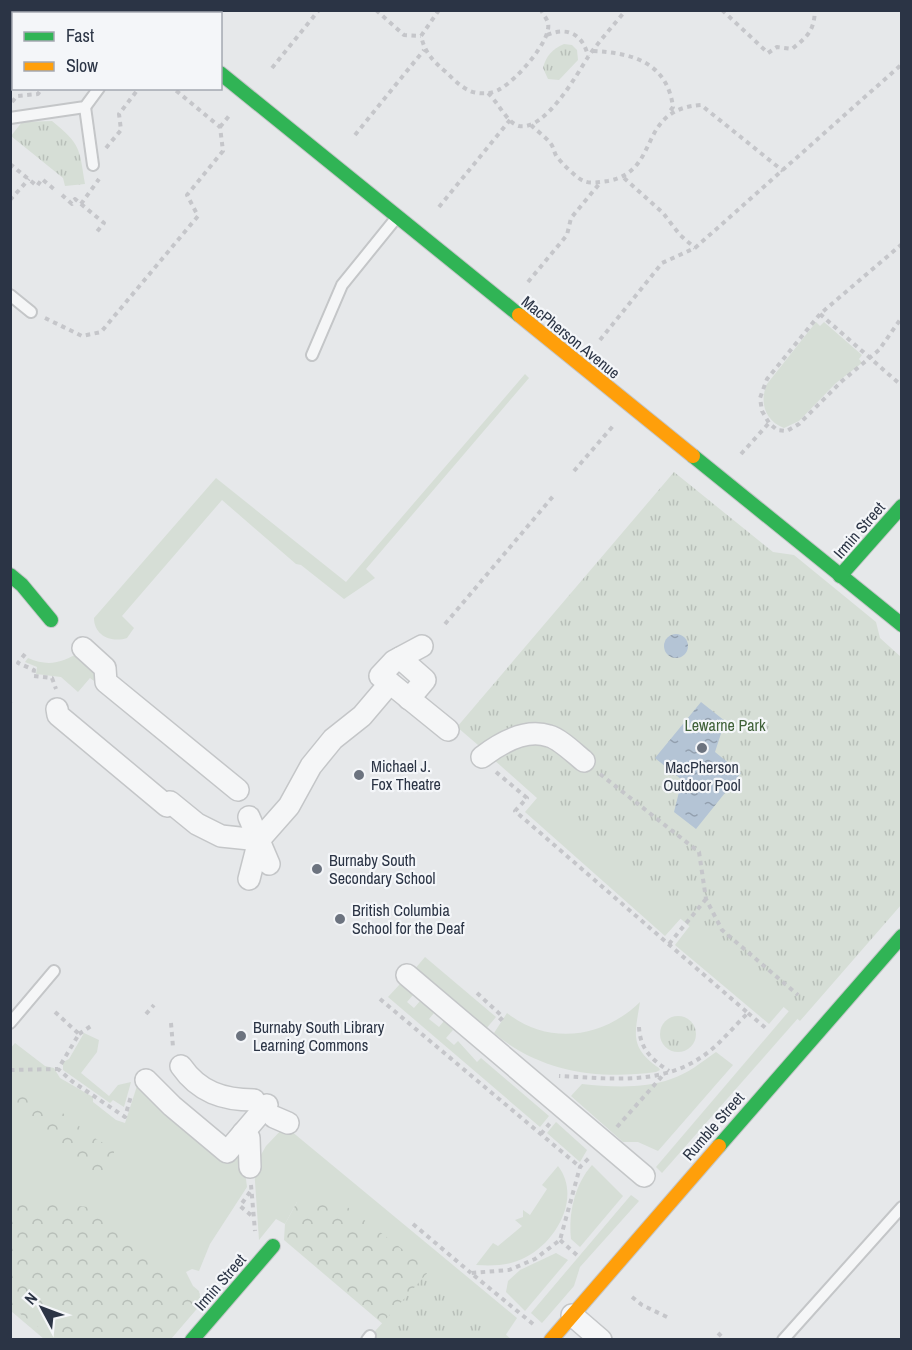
<svg xmlns="http://www.w3.org/2000/svg" width="912" height="1350" viewBox="0 0 912 1350" font-family="'Archivo Narrow',sans-serif">
<style>
.grass{fill:#d6ded6}
.forest{fill:url(#forest-crowns)}
.park{fill:url(#park-tufts)}
.water{fill:url(#water-ripples)}
.lines{fill:none;stroke-linecap:round;stroke-linejoin:round}
.lane-casing{stroke:#c4c6c8;stroke-width:14}
.street-casing{stroke:#c4c6c8;stroke-width:24}
.fast-casing{stroke:#c4c6c8;stroke-width:16}
.slow-casing{stroke:#c4c6c8;stroke-width:16}
.path{stroke:#c5c6ca;stroke-width:4;stroke-dasharray:4.5 4.5;stroke-linecap:butt}
.lane{stroke:#f5f6f7;stroke-width:10}
.street{stroke:#f5f6f7;stroke-width:21}
.fast{stroke:#30b455;stroke-width:14}
.slow{stroke:#ff9f0a;stroke-width:14}
.poi-dot{fill:#6c737f;stroke:#f4f6f9;stroke-width:2}
.labels{text-anchor:middle;stroke-width:4.5;stroke-linejoin:round;paint-order:stroke}
.street-label{font-size:16px;fill:#2b3445;stroke:#f4f6f9}
.park-label{font-size:16px;fill:#3f6138;stroke:#f4f6f9}
.poi-label{font-size:16px;fill:#2b3445;stroke:#f4f6f9;text-anchor:start}
</style>
<defs>
<pattern id="forest-crowns" width="20" height="18" patternUnits="userSpaceOnUse" patternTransform="scale(1.5)"><rect width="20" height="18" fill="#d6ded6"/><path d="M2 6a3 3 0 1 1 6 0M12 15a3 3 0 1 1 6 0" fill="none" stroke="#b8bfb9"/></pattern>
<pattern id="park-tufts" width="24" height="20" patternUnits="userSpaceOnUse" patternTransform="scale(1.5)"><rect width="24" height="20" fill="#d6ded6"/><path d="M3 7l-1-3M5 7V3M7 7l1-3M15 17l-1-3M17 17v-4M19 17l1-3" fill="none" stroke="#b8bfb9"/></pattern>
<pattern id="water-ripples" width="26" height="14" patternUnits="userSpaceOnUse" patternTransform="scale(1.5)"><rect width="26" height="14" fill="#b4c4d5"/><path d="M2 4q2-2 4 0t4 0M15 11q2-2 4 0t4 0" fill="none" stroke="#93a0af"/></pattern>
</defs>
<rect width="100%" height="100%" fill="#e6e8ea"/>
<g class="grass">
<path d="M816 322 820 326 824 322 862 355 859 359 862 363 836 383 799 421 784 428C765 421 759 402 767 384Z"/>
<path d="M525 374 529 378 366 569 375 578 344 599 301 565 296 564 222 500 122 616 134 628 127 638C112 643 94 636 94 618L216 478 346 582Z"/>
<path d="M81 651 100 667 101 686 90 678 78 692 61 677 36 674 37 667 25 662 28 658C48 667 63 663 81 651Z"/>
<polygon points="501,750 699,898 665,936 525,812 537,798 493,759"/>
<polygon points="901,901 662,1173 656,1167 789,1011"/>
<polygon points="702,910 794,995 769,1024 675,945"/>
<polygon points="425,957 496,1017 485,1030 414,970"/>
<polygon points="400,984 413,995 407,1002 414,1008 420,1001 434,1013 429,1019 439,1027 444,1021 453,1030 446,1038 454,1045 458,1041 477,1062 481,1058 549,1116 540,1127 388,997"/>
<path d="M640 1002C635 1034 629 1047 659 1068L660 1070 656 1072C599 1080 540 1072 494 1033L507 1013C549 1046 603 1038 640 1002Z"/>
<polygon points="84,1033 99,1040 97,1052 81,1073 109,1096 118,1085 131,1082 124,1107 113,1100 110,1103 63,1070 63,1062 69,1059"/>
<polygon points="15,1043 45,1066 54,1068 60,1078 93,1097 93,1102 116,1120 125,1123 137,1086 229,1163 242,1148 247,1187 210,1244 199,1271 192,1269 186,1272 193,1286 199,1291 201,1304 171,1339 44,1339 11,1311 10,1049"/>
<path d="M716 1052 733 1065 658 1151 638 1142H623L571 1096 582 1084C610 1087 644 1089 671 1079 687 1074 702 1062 716 1052Z"/>
<polygon points="556,1122 587,1150 580,1162 547,1133"/>
<polygon points="285,1126 517,1318 503,1339 387,1327 297,1202 285,1224 276,1219 259,1240 254,1167 266,1146"/>
<path d="M592 1165 623 1196 580 1247 571 1239C568 1213 575 1184 592 1165Z"/>
<path d="M558 1166C582 1197 556 1242 526 1257 510 1266 493 1266 476 1265L493 1243 498 1246 522 1226 515 1220 523 1217V1210L530 1215 547 1189 542 1185Z"/>
<polygon points="631,1195 639,1201 580,1267 574,1286 542,1323 531,1313"/>
<polygon points="556,1253 568,1260 525,1311 506,1292 508,1281 520,1270"/>
</g>
<g class="forest">
<path d="M29 1096C67 1107 79 1134 114 1148V1160L105 1174H86L13 1105 19 1097Z"/>
<polygon points="25,1202 102,1208 200,1294 161,1339 58,1339 50,1322 38,1327 11,1307 11,1211"/>
<polygon points="297,1202 342,1203 423,1265 435,1292 397,1336 284,1240 285,1224"/>
</g>
<g class="park">
<path d="M564 44 572 45 577 50 578 60 559 80 548 79 543 68C546 56 552 49 564 44Z"/>
<path d="M52 121C81 145 79 147 85 184L65 186 63 178 11 136 22 122Z"/>
<polygon points="674,472 773,552 794,555 876,622 880,638 901,657 901,905 800,1021 457,727"/>
<circle cx="678" cy="1034" r="18"/>
<polygon points="431,1269 511,1339 367,1340"/>
</g>
<g class="water">
<circle cx="676" cy="646" r="12"/>
<polygon points="701,702 725,721 715,752 741,773 696,829 674,812 682,780 655,758"/>
</g>
<g class="lines">
<defs>
<g id="lane">
<polyline points="85,107 93,165"/>
<polyline points="10,118 85,107 99,88"/>
<polyline points="10,295 31,312"/>
<polyline points="312,355 342,285 397,217"/>
<polyline points="10,1023 54,971"/>
<polyline points="367,1340 370,1336"/>
<polyline points="783,1340 902,1207"/>
</g>
<g id="street">
<polyline points="83,648 105,668 106,682 238,790"/>
<polyline points="400,658 425,680 409,699"/>
<polyline points="390,683 380,676 394,661 422,646"/>
<polyline points="57,709 58,715 167,806 170,802 197,824 221,836 259,840"/>
<path d="M482 757C499 744 525 728 549 736 560 739 574 753 584 761"/>
<polyline points="249,817 269,864"/>
<polyline points="249,879 259,840 289,806 311,766 333,739 362,716 390,683 448,730"/>
<polyline points="407,975 644,1176"/>
<path d="M181 1066C199 1092 223 1100 254 1100"/>
<polyline points="146,1080 172,1106 227,1152 267,1105"/>
<polyline points="274,1117 288,1123"/>
<polyline points="243,1133 249,1138 250,1167"/>
<polyline points="572,1315 601,1340"/>
</g>
<g id="fast">
<polyline points="144,10 148,14"/>
<polyline points="220,73 519,315"/>
<polyline points="693,456 902,625"/>
<polyline points="10,575 22,585 51,620"/>
<polyline points="840,576 902,506"/>
<polyline points="719,1146 902,936"/>
<polyline points="192,1340 273,1246"/>
</g>
<g id="slow">
<polyline points="519,315 693,456"/>
<polyline points="551,1340 719,1146"/>
</g>
</defs>
<use href="#lane" class="lane-casing"/>
<use href="#street" class="street-casing"/>
<use href="#fast" class="fast-casing"/>
<use href="#slow" class="slow-casing"/>
<g class="path">
<polyline points="77,10 81,14"/>
<polyline points="376,10 404,35 421,36"/>
<path d="M439 10 421 36C425 53 433 61 447 73 455 81 466 92 478 93 485 94 494 93 500 89 515 81 552 41 548 23 547 19 543 14 541 10"/>
<path d="M722 10 768 53 777 47 792 49C808 36 814 31 815 10"/>
<path d="M547 35C568 26 583 35 588 56"/>
<path d="M593 51C632 53 667 62 673 107L668 114"/>
<polyline points="272,68 319,10"/>
<path d="M488 93C498 102 507 123 519 126 545 131 576 76 588 57 599 41 613 26 626 10"/>
<polyline points="12,102 17,96 38,94 42,88"/>
<path d="M531 125C537 131 546 137 551 144 554 148 554 153 557 157 562 163 577 179 584 181 590 184 601 182 608 181 662 171 636 109 701 105L783 171"/>
<polyline points="220,127 229,116"/>
<polyline points="355,135 424,50"/>
<polyline points="106,148 121,130 119,114 139,88"/>
<polyline points="10,164 37,186 42,179 55,190"/>
<polyline points="624,178 663,213 680,235 695,248"/>
<polyline points="62,195 72,204 75,199 81,204 99,179"/>
<polyline points="10,200 29,179"/>
<polyline points="81,204 104,223 95,234"/>
<polyline points="439,207 510,120"/>
<polyline points="902,244 820,314 767,379 760,398 762,411 769,423 777,430 787,431 799,424 842,381 879,350 902,317"/>
<polyline points="528,282 567,235 571,218 600,183"/>
<polyline points="820,314 902,386"/>
<polyline points="45,318 82,336 101,332 198,216 187,195 223,151 220,127 173,88"/>
<polyline points="600,340 662,263 695,248 902,64"/>
<polyline points="741,454 769,423"/>
<polyline points="574,471 613,426"/>
<polyline points="445,624 555,494"/>
<polyline points="25,654 18,663 34,670 33,676 52,678 56,689"/>
<polyline points="10,703 11,704"/>
<path d="M496 772 527 798 515 811 748 1013C733 1027 718 1047 700 1058 658 1086 606 1078 559 1076"/>
<polyline points="600,774 699,852 706,899 722,930 798,995"/>
<polyline points="669,944 706,899"/>
<polyline points="10,973 10,974"/>
<polyline points="477,993 503,1017 497,1023"/>
<polyline points="380,999 580,1167"/>
<polyline points="55,1012 79,1034 58,1069 73,1082 125,1117 131,1096"/>
<polyline points="748,1013 768,1030"/>
<polyline points="146,1014 154,1005"/>
<polyline points="171,1023 173,1047"/>
<path d="M639 1027C640 1049 652 1060 669 1071"/>
<polyline points="79,1034 91,1026"/>
<polyline points="10,1070 58,1069"/>
<polyline points="617,1127 664,1074"/>
<polyline points="541,1134 551,1122"/>
<polyline points="251,1185 255,1231"/>
<polyline points="250,1192 240,1206 252,1216"/>
<polyline points="413,1224 471,1273"/>
<polyline points="560,1240 577,1255"/>
<polyline points="632,1297 642,1305 667,1317"/>
<polyline points="533,1324 471,1273 509,1270 535,1259 560,1240 580,1167 590,1157"/>
<polyline points="718,1333 725,1340"/>
</g>
<use href="#lane" class="lane"/>
<use href="#street" class="street"/>
<use href="#fast" class="fast"/>
<use href="#slow" class="slow"/>
</g>
<g class="poi-dot">
<circle cx="702" cy="748" r="6"/>
<circle cx="359" cy="775" r="6"/>
<circle cx="317" cy="869" r="6"/>
<circle cx="340" cy="919" r="6"/>
<circle cx="241" cy="1036" r="6"/>
</g>
<g class="labels">
<g class="street-label">
<text transform="translate(571 337) rotate(39)" y="6">MacPherson Avenue</text>
<text transform="translate(859 530) rotate(-49)" y="6">Irmin Street</text>
<text transform="translate(713 1126) rotate(-49)" y="6">Rumble Street</text>
<text transform="translate(220 1282) rotate(-49)" y="6">Irmin Street</text>
</g>
<g class="park-label">
<text x="725" y="731">Lewarne Park</text>
</g>
<g class="poi-label">
<text x="371" y="772">Michael J.<tspan x="371" dy="18">Fox Theatre</tspan></text>
<text x="702" y="773" text-anchor="middle">MacPherson<tspan x="702" dy="18">Outdoor Pool</tspan></text>
<text x="329" y="866">Burnaby South<tspan x="329" dy="18">Secondary School</tspan></text>
<text x="352" y="916">British Columbia<tspan x="352" dy="18">School for the Deaf</tspan></text>
<text x="253" y="1033">Burnaby South Library<tspan x="253" dy="18">Learning Commons</tspan></text>
</g>
</g>
<rect width="912" height="1350" fill="none" stroke="#2b3445" stroke-width="24"/>
<rect x="12" y="12" width="210" height="78" fill="#f4f6f9" stroke="#a4a8b1" stroke-width="1.5"/>
<rect x="24" y="32" width="30" height="9" fill="#30b455" stroke="#a4a8b1" stroke-width="1.5"/>
<text x="66" y="42" font-size="18" fill="#2b3445">Fast</text>
<rect x="24" y="62" width="30" height="9" fill="#ff9f0a" stroke="#a4a8b1" stroke-width="1.5"/>
<text x="66" y="72" font-size="18" fill="#2b3445">Slow</text>
<g transform="translate(42 1308) rotate(311)" stroke="#f4f6f9" stroke-width="4.5" paint-order="stroke">
<path d="M0-4.5L10 22L0 15L-10 22Z" fill="#2b3445"/>
<text y="-9" font-size="16" font-weight="bold" text-anchor="middle" fill="#2b3445">N</text>
</g>
</svg>
